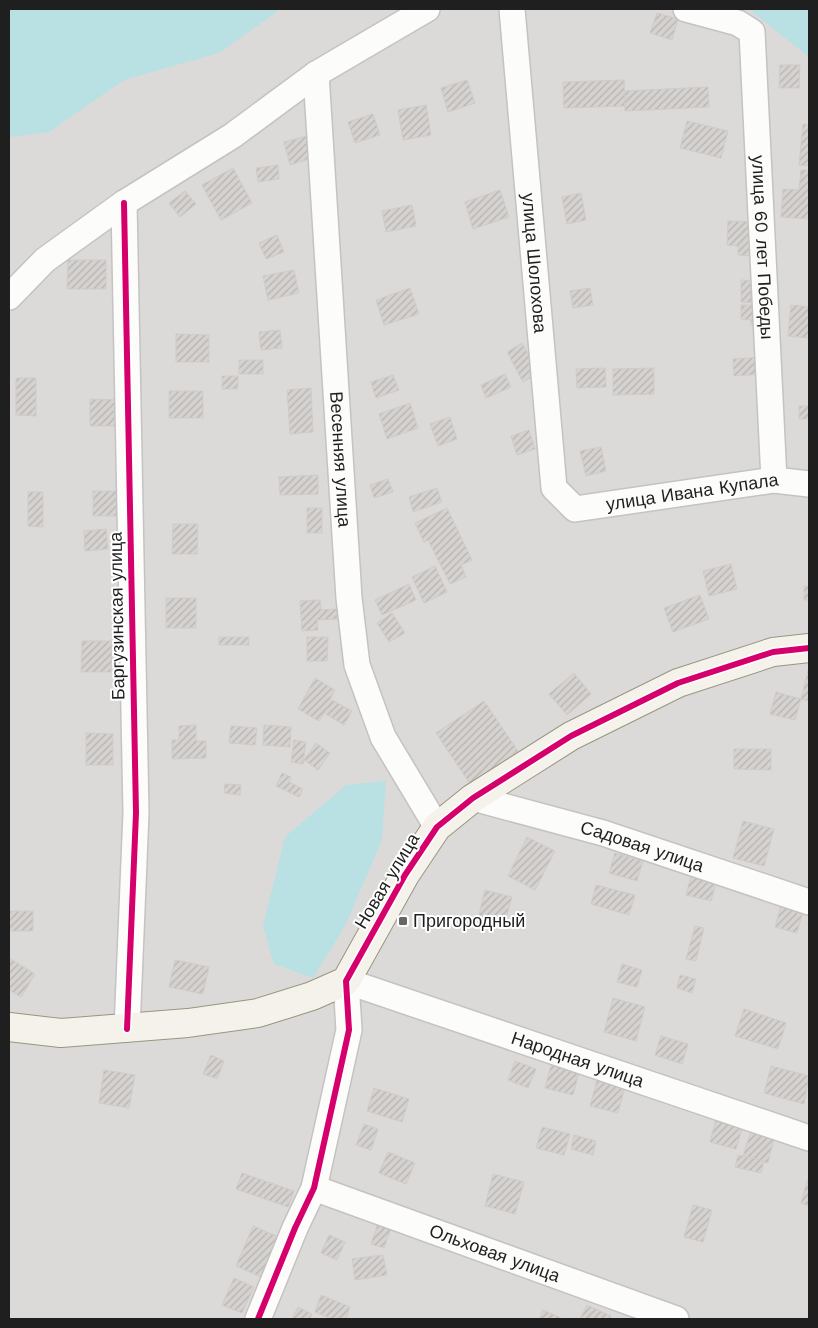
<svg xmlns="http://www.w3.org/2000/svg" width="818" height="1328" viewBox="0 0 818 1328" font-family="'Work Sans',sans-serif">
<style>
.residential{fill:#dcdad9}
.water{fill:#b9e0e2}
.building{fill:url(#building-hatch);stroke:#d1cbc8}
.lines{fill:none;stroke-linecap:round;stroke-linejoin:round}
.street-casing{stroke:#c4c3c2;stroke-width:28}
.secondary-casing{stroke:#99967e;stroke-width:30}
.street{stroke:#fcfcfb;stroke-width:25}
.secondary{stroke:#f4f2ea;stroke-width:28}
.cycleway-casing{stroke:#fff;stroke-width:9}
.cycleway{stroke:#d6006c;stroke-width:6}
.poi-dot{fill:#676665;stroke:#fff;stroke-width:2}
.labels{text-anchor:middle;stroke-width:4;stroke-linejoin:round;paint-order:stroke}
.street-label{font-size:18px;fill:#1f1f1f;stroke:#fff}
.poi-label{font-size:18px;fill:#1f1f1f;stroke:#fff;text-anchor:start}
</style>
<defs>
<pattern id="building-hatch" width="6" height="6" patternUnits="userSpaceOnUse" patternTransform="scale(1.25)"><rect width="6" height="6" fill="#d5d2d0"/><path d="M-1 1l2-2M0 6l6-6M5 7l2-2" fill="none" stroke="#b6b4b2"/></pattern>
</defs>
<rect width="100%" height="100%" fill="#edeae7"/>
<rect class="residential" x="9" y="9" width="800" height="1310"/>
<g class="water">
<polygon points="9,9 281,9 219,53 124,80 49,132 9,137"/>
<polygon points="749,9 809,9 809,57"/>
<polygon points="386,781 382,840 346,924 313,978 274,964 263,926 285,837 346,785"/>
</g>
<g class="building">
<polygon points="657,13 678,19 672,40 650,33"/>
<polygon points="780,65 800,65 799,88 779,88"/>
<polygon points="467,80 475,103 448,112 441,88"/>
<polygon points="624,80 625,106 564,108 563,82"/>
<polygon points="708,87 709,107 625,111 624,91"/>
<polygon points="426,105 431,135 403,140 398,110"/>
<polygon points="373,114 380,135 355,143 348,122"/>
<polygon points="687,121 728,131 721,158 680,148"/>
<polygon points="803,124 809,125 809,166 799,165"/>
<polygon points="307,136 312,158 290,165 284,142"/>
<polygon points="278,165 279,179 258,182 256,168"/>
<polygon points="233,168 252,203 221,220 202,185"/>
<polygon points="801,170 809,170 809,219 781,217 783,189 799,190"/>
<polygon points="500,190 509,217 473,229 465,202"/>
<polygon points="185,191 196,204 180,217 169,203"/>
<polygon points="581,193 586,220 567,224 562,197"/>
<polygon points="412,205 416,226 386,232 382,211"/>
<polygon points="728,221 756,222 754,256 738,255 738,246 727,245"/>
<polygon points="277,235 284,252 266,259 259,243"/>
<polygon points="68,260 106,260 106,289 67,289"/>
<polygon points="294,270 299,293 268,300 263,276"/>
<polygon points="741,280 759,281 758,303 741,302"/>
<polygon points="410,288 419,314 384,325 376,300"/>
<polygon points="590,288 593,305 573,308 570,291"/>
<polygon points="741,305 761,305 761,325 751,325 751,320 741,319"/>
<polygon points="791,305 809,307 809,338 788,336"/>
<polygon points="280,330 282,348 261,350 259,332"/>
<polygon points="176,334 209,335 209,362 176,362"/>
<polygon points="522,343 539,373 523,382 507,352"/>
<polygon points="764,357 765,374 734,376 733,359"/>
<rect x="239" y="360" width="24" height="14"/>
<polygon points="605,368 606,387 577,388 576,369"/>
<polygon points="654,368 654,394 613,395 613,369"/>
<polygon points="505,374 511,387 486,398 481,385"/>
<polygon points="393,375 399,390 376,398 371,382"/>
<rect x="222" y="376" width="16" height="13"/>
<polygon points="16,378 36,378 36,416 16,415"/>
<polygon points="311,388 313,432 290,434 287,390"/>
<rect x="169" y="391" width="34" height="27"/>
<polygon points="90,399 118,400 118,426 90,426"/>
<polygon points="410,403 418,428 387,439 379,414"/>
<rect x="799" y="406" width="10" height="13"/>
<polygon points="450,417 457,439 438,446 430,424"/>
<polygon points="529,430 535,449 517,455 511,436"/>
<polygon points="601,447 606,471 586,476 580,451"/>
<polygon points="318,475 318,494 280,495 279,477"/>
<polygon points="388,479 393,492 374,498 370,485"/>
<polygon points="437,488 442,502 413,512 409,497"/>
<rect x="93" y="491" width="26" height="25"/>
<polygon points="28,492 43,492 43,527 28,526"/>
<rect x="307" y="508" width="15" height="25"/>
<polygon points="447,508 472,560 461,565 466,577 450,584 428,540 424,542 415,523"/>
<polygon points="173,524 198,524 197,554 172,554"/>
<polygon points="106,529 108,549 85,551 84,531"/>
<polygon points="731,564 737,589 709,596 703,571"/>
<polygon points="435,566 447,592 424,603 412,577"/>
<polygon points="409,584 416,600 382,615 375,600"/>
<rect x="804" y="586" width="5" height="14"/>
<polygon points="700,595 709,619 673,632 664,608"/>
<rect x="166" y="598" width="30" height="30"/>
<polygon points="320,600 321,610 337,609 337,619 317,620 318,630 302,631 300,601"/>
<polygon points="392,613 405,633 389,642 377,623"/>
<rect x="219" y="637" width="30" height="8"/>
<polygon points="307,637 328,637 327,661 307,661"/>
<polygon points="82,641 112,641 111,672 81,672"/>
<polygon points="809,667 809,701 801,699"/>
<polygon points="574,673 591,694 567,715 549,694"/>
<polygon points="315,678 335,690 330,699 352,711 344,725 324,713 319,721 298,709"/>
<polygon points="776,692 801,699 795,720 770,714"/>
<polygon points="484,701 518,751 470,784 436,733"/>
<polygon points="196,725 196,741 206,741 206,758 172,759 172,740 179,740 179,726"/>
<polygon points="264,725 291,727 290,747 263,745"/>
<polygon points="231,726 257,728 255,745 229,743"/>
<polygon points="86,733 113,734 113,765 86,765"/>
<polygon points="294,740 306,742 303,764 291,762"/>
<polygon points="316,743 330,753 318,770 304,760"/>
<polygon points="734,749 771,749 771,770 734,769"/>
<polygon points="282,773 291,777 289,782 303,789 299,797 276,786"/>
<polygon points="225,784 241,785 240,795 224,793"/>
<polygon points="743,821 774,829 764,866 733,858"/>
<polygon points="527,837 555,851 535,890 508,876"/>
<polygon points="615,853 643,861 637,881 609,873"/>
<polygon points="692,872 717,879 711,901 686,895"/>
<polygon points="596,885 635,895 629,915 591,904"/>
<polygon points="485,890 512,897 505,922 479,915"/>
<polygon points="782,902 804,908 797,933 775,927"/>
<rect x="9" y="911" width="24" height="20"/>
<polygon points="695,926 704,928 696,961 686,959"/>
<polygon points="9,958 35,974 21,997 9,990"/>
<polygon points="175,960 209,967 203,994 169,987"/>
<polygon points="622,964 642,970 637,987 617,982"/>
<polygon points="680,975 696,979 692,993 677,988"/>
<polygon points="613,998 645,1007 636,1041 604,1032"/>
<polygon points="744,1009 786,1023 778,1049 735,1036"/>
<polygon points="661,1036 688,1044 682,1064 655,1055"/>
<polygon points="211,1055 224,1061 217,1079 203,1074"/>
<polygon points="515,1061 536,1069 528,1088 508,1080"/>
<polygon points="551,1065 579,1073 573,1095 545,1088"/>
<polygon points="771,1066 809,1076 804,1104 764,1093"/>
<polygon points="104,1070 135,1075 129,1108 99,1103"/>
<polygon points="597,1080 625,1087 618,1113 590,1106"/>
<polygon points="374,1088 409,1099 402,1122 367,1111"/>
<polygon points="716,1119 743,1126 736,1149 710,1142"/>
<polygon points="364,1124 378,1129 371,1150 356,1145"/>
<polygon points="542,1127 570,1134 564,1155 536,1148"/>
<polygon points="751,1131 774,1139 768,1163 743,1156"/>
<polygon points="574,1135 596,1141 593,1155 571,1149"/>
<polygon points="388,1152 415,1163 406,1184 379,1173"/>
<polygon points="738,1155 764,1161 761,1173 735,1167"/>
<polygon points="242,1173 294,1191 288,1207 236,1189"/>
<polygon points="493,1174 524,1182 515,1214 485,1206"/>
<polygon points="807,1181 809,1181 809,1206 801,1203"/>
<polygon points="693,1205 712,1210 703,1242 684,1237"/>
<polygon points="379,1220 392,1225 384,1248 371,1244"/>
<polygon points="253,1226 279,1237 261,1277 236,1266"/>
<polygon points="329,1235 345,1242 337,1260 321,1253"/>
<polygon points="383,1255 387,1275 355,1280 352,1259"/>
<polygon points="234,1278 254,1287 242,1313 222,1305"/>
<polygon points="321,1295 350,1307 346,1319 332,1319 315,1312"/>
<polygon points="587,1305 611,1316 610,1319 580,1319"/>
<polygon points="298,1307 312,1314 310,1319 292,1319"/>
<polygon points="543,1310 563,1319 539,1319"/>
</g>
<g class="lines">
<defs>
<g id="street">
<path id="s1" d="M512 9 554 488 575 509 774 480 809 484"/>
<path id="s2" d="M686 9 738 23 752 32 774 480"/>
<path id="s3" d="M316 74 349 598 357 665 383 737 437 827"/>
<polyline points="124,203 136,813 127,1029"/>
<polyline points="9,297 45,260 124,203 232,136 316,74 427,9"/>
<path id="s4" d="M473 798 603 833 809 902"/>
<path id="s5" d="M314 1188 676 1319"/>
<path id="s6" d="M258 1319 295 1228 314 1188 349 1030 346 981 809 1138"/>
</g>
<polyline id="secondary" points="9,1027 61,1033 188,1023 258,1013 312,996 346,981 405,875 437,827 473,798 571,736 678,683 773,652 809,648"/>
</defs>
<use href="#street" class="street-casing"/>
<use href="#secondary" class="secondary-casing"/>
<use href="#street" class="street"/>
<use href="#secondary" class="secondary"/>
<defs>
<g id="cycleway">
<polyline points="124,203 136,813 127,1029"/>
<polyline points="258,1319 295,1228 314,1188 349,1030 346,981 405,875 437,827 473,798 571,736 678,683 773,652 809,648"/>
</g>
</defs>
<use href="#cycleway" class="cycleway-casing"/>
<use href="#cycleway" class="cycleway"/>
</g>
<rect class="poi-dot" x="398" y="916" width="10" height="10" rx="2.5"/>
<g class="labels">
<g class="street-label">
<text dy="6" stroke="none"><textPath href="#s2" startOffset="286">улица 60 лет Победы</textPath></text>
<text dy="6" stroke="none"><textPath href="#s1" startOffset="255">улица Шолохова</textPath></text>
<text dy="6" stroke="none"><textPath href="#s3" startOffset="386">Весенняя улица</textPath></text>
<text dy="6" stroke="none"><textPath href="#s1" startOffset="629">улица Ивана Купала</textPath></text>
<text transform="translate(117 616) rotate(-91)" y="6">Баргузинская улица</text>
<text dy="6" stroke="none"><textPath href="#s4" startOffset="176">Садовая улица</textPath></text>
<text transform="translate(387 881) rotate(-59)" y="6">Новая улица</text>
<text dy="6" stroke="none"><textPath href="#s6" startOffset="598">Народная улица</textPath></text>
<text dy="6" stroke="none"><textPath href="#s5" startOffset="192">Ольховая улица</textPath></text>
</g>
<g class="poi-label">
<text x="413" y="927">Пригородный</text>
</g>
</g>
<rect width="818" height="1328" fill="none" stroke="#1f1f1f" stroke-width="20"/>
</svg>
